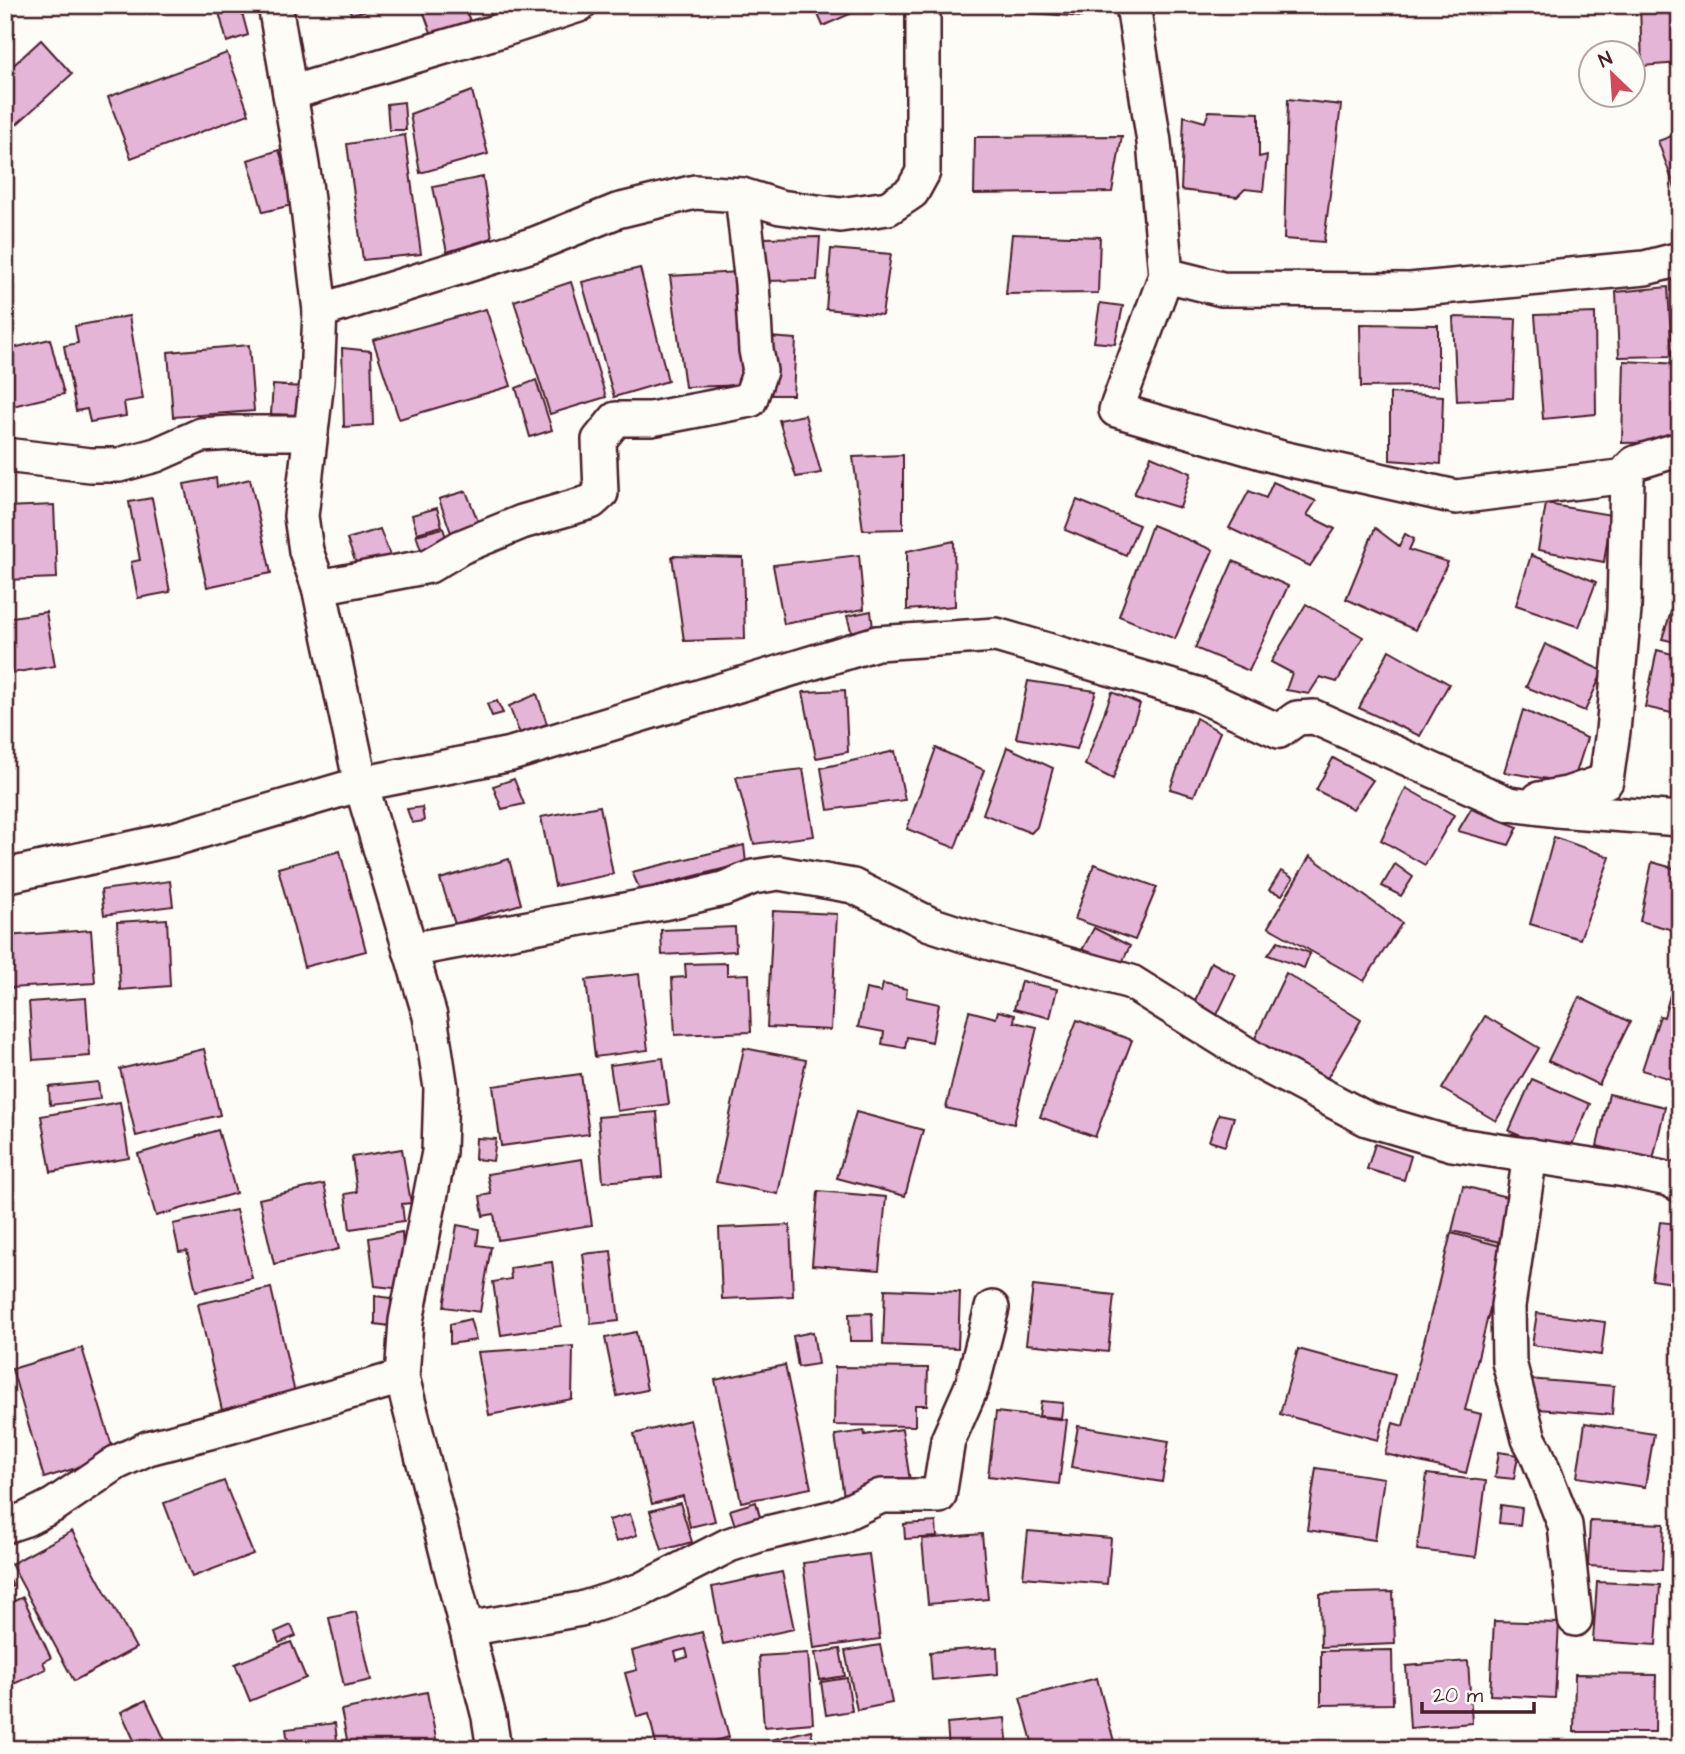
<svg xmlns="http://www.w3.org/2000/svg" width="1685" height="1754" viewBox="0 0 1685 1754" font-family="'Architects Daughter',sans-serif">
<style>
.building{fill:#e4b5d6;stroke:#4a1f2b;stroke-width:2;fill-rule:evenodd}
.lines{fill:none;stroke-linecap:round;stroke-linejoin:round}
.street-casing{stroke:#4a1f2b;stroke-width:38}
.street{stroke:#fdfcf7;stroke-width:33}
</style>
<rect width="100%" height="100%" fill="#fdfcf7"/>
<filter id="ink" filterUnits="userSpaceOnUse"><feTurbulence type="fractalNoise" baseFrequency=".0143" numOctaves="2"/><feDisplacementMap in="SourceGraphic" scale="14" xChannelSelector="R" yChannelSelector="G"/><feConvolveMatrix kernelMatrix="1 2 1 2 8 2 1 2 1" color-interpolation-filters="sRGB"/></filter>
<g filter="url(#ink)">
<g class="building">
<polygon points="217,5 240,5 248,35 227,42"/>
<polygon points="349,5 393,5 351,14"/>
<polygon points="421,5 463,5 472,25 433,38"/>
<polygon points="814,5 870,5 823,26"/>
<polygon points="997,5 1083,5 1082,17 997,10"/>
<polygon points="1640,5 1680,5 1680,63 1642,66"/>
<polygon points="41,40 72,74 5,135 5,73"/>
<polygon points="227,53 249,114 131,158 108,97"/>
<polygon points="472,91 488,154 420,173 410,114"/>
<polygon points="1288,99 1341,105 1324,242 1284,239"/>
<polygon points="404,102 406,130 389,130 387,104"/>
<polygon points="1209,111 1259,113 1259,157 1267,155 1263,191 1245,189 1237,197 1181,190 1184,116 1205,122"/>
<polygon points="1680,133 1680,202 1658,141"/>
<polygon points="405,135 421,254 363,260 347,144"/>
<polygon points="1122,136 1112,192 974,194 975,137"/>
<polygon points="279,150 296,204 263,212 248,160"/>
<polygon points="483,177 492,238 447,252 433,187"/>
<polygon points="1012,234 1100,237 1098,293 1006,294"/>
<polygon points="820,237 817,280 763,281 760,238"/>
<polygon points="831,249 891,254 882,315 826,309"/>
<polygon points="640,268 668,381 614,397 582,282"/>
<polygon points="739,272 749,385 685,387 670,276"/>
<polygon points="571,282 606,397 550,414 514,301"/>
<polygon points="1668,287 1672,356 1619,357 1616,292"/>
<polygon points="1100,303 1123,306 1115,344 1094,342"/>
<polygon points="486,309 511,386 399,419 373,340"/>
<polygon points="1595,313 1596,414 1543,419 1535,315"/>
<polygon points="129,316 143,399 124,402 126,416 90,422 87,409 76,411 64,346 78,343 75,326"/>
<polygon points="1453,317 1516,319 1513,398 1457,401"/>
<polygon points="1360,324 1438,325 1438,386 1361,387"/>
<polygon points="768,337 796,339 793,395 771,395"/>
<polygon points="50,339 64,394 8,407 5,394 5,350"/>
<polygon points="249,345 254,411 173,417 168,352"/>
<polygon points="342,348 371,351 373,425 344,427"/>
<polygon points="1624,361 1680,364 1680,442 1622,443"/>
<polygon points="536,380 552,430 530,437 516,388"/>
<polygon points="273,385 302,387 300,415 271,414"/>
<polygon points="1390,393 1443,396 1441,464 1390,460"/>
<polygon points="805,415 821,473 796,477 779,420"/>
<polygon points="903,455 903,529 863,530 853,457"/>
<polygon points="1151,456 1191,473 1180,508 1134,494"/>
<polygon points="216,478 217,487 250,479 271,573 207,587 184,484"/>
<polygon points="1273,482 1316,501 1307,515 1335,529 1310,566 1229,528 1249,491 1266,498"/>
<polygon points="466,491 483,534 455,544 439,499"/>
<polygon points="152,498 170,592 138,598 131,562 140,560 129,502"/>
<polygon points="1077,500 1139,525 1126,555 1065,530"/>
<polygon points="1546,504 1611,515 1604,562 1538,550"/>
<polygon points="54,505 57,578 5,580 5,507"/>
<polygon points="437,508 442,526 417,533 412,515"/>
<polygon points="1152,525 1213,550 1175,639 1119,616"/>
<polygon points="443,528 450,550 424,558 416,535"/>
<polygon points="1375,528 1399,546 1405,534 1414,539 1409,550 1448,562 1415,630 1346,599"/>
<polygon points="380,529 391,558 359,572 347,539"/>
<polygon points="954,541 955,606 907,610 907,551"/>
<polygon points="859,555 864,609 784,624 773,565"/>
<polygon points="1531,555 1596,582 1579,627 1516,605"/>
<polygon points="672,556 743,558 745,639 684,641"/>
<polygon points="1233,561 1288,586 1249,671 1195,648"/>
<polygon points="1306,604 1363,637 1337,682 1320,677 1309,694 1286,690 1292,673 1271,662"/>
<polygon points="871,611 873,629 852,634 847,616"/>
<polygon points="46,612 55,666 5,674 5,618"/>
<polygon points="1671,612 1680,615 1680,643 1662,639"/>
<polygon points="1545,644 1603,671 1585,711 1526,687"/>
<polygon points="1389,650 1449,684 1420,736 1359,708"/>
<polygon points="1657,650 1680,656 1680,715 1645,707"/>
<polygon points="1028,681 1096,691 1077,749 1016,738"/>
<polygon points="845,690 848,752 816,758 803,692"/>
<polygon points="1112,692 1140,704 1113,779 1085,765"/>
<polygon points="537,694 547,724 520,734 509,706"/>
<polygon points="497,701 503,713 492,716 487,704"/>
<polygon points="1523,710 1587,738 1573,783 1504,772"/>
<polygon points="1196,718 1220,732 1194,796 1170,789"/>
<polygon points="1007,747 1053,768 1037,827 1031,833 983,814"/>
<polygon points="936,748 984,770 955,848 907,829"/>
<polygon points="895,751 905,800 828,810 821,768"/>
<polygon points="1333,758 1373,780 1353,809 1316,790"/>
<polygon points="803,769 814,836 754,844 736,777"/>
<polygon points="514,779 524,804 502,809 493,786"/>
<polygon points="1406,788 1454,815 1425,865 1381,840"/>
<polygon points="600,806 613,874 555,886 541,817"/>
<polygon points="422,807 424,821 412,823 407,809"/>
<polygon points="1471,809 1518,827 1509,845 1458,831"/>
<polygon points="1554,837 1610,857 1580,939 1530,924"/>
<polygon points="744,845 746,863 640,890 632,872"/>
<polygon points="340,851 366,951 304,967 278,868"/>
<polygon points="1310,856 1402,923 1364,981 1268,927"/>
<polygon points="509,859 521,904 455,924 440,879"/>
<polygon points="1652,862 1680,870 1680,932 1640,921"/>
<polygon points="1094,864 1157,887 1135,940 1075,919"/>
<polygon points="1395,864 1413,877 1401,896 1382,886"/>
<polygon points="1281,871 1293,878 1282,895 1269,890"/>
<polygon points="170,881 173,906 104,915 101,890"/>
<polygon points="773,911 837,914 831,1030 767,1027"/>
<polygon points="167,919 170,986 120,990 117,922"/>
<polygon points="735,927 736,951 662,955 661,930"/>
<polygon points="1094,928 1130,946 1121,965 1082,950"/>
<polygon points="91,930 95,983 9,988 5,936"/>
<polygon points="1278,941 1310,953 1304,968 1268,955"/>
<polygon points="1211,962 1236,975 1217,1015 1194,1003"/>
<polygon points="727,963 727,975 749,974 751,1032 675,1035 672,978 686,977 685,964"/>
<polygon points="1286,973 1361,1020 1322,1087 1250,1049"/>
<polygon points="639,974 648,1050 595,1057 586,980"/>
<polygon points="1021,981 1057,989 1050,1018 1014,1009"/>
<polygon points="883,984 907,989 906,997 939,1004 932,1042 907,1037 905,1048 882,1044 884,1032 858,1027 866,989 881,992"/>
<polygon points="1670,995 1680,999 1680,1082 1642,1070 1660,1016 1664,1017"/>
<polygon points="1579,997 1630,1022 1599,1085 1548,1061"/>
<polygon points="86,998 90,1056 33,1060 29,1002"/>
<polygon points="969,1011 996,1018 998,1011 1015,1015 1014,1022 1037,1027 1014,1124 946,1108"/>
<polygon points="1485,1016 1539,1048 1496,1121 1442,1089"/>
<polygon points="1077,1020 1132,1040 1095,1137 1040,1117"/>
<polygon points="744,1048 806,1060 778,1194 716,1182"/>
<polygon points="204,1049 220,1115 136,1136 120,1069"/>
<polygon points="663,1058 669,1104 617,1111 610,1065"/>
<polygon points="581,1074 589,1134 501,1146 493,1086"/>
<polygon points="1532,1079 1590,1104 1567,1156 1509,1131"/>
<polygon points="98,1082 100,1099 50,1105 49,1087"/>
<polygon points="1609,1094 1665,1107 1653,1160 1597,1146"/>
<polygon points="120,1102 129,1158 51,1172 41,1116"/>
<polygon points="657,1112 662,1177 603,1182 598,1117"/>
<polygon points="856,1112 923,1130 905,1196 837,1178"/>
<polygon points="1219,1114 1234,1117 1225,1146 1209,1141"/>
<polygon points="218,1130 236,1193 156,1216 138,1154"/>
<polygon points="476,1138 496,1139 493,1161 475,1159"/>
<polygon points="1375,1144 1411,1156 1404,1180 1367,1169"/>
<polygon points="402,1149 411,1203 402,1204 404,1221 350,1229 345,1194 357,1192 352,1157"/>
<polygon points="582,1159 592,1225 498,1240 494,1214 483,1216 480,1196 491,1194 487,1174"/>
<polygon points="324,1184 339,1249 274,1264 259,1199"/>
<polygon points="1463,1186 1515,1199 1504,1243 1452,1231"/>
<polygon points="818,1191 886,1197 879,1270 812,1265"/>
<polygon points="236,1210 252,1278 196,1291 187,1251 179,1252 173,1224"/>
<polygon points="1679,1218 1680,1284 1652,1280 1660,1222 1679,1224"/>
<polygon points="457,1225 479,1229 477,1245 491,1247 480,1312 444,1307"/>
<polygon points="790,1225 793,1296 722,1299 719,1228"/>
<polygon points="402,1232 405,1286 394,1288 375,1286 369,1238"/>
<polygon points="1451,1233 1505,1247 1465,1410 1481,1414 1466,1473 1385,1454 1393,1423 1403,1426"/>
<polygon points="611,1251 619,1321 591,1324 583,1254"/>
<polygon points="552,1262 561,1326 501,1335 493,1282 511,1279 510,1268"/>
<polygon points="1033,1286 1114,1295 1108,1352 1026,1344"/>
<polygon points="271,1288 297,1402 224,1419 198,1304"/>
<polygon points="885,1289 960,1292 958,1348 883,1345"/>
<polygon points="375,1296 391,1298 391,1326 375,1324"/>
<polygon points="872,1313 873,1341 850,1341 849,1314"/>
<polygon points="1537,1313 1605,1322 1601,1355 1532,1345"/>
<polygon points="470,1319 476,1340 450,1344 450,1324"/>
<polygon points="636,1332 647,1390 617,1396 605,1338"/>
<polygon points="813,1332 818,1364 798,1367 793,1336"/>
<polygon points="573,1346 572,1399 489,1415 478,1352"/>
<polygon points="82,1348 115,1456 44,1478 12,1369"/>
<polygon points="1298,1349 1395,1375 1378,1440 1280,1414"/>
<polygon points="785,1365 811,1488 741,1502 715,1380"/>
<polygon points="835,1367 928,1368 927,1405 915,1405 915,1426 834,1425"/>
<polygon points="1528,1379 1614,1386 1612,1415 1526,1408"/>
<polygon points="1041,1401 1063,1403 1061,1418 1039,1416"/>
<polygon points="996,1412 1067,1420 1059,1484 988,1476"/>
<polygon points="690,1420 715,1521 690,1527 683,1496 652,1504 634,1434"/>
<polygon points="1585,1423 1654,1434 1645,1487 1577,1477"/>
<polygon points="1078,1426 1169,1441 1162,1482 1071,1467"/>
<polygon points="902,1429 911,1487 844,1497 835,1435 864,1431 865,1435"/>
<polygon points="1499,1452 1518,1455 1514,1479 1495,1477"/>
<polygon points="1316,1468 1384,1478 1375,1540 1307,1530"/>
<polygon points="1427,1474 1486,1481 1476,1557 1417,1550"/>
<polygon points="224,1481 253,1554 192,1577 164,1503"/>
<polygon points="756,1502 763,1528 738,1535 730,1510"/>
<polygon points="680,1503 692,1542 662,1550 650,1511"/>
<polygon points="1501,1505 1522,1508 1520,1525 1499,1523"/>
<polygon points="630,1514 637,1535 616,1542 609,1520"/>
<polygon points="1590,1521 1664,1524 1662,1570 1588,1566"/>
<polygon points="936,1522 937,1537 905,1539 904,1524"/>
<polygon points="72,1531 136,1648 74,1681 11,1564"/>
<polygon points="1028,1531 1111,1538 1107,1584 1023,1577"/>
<polygon points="982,1534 988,1599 928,1604 922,1539"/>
<polygon points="869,1554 880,1639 814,1648 803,1563"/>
<polygon points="5,1570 13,1586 5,1590"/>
<polygon points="782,1572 794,1629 723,1644 712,1587"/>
<polygon points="1597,1582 1660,1585 1656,1645 1593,1641"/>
<polygon points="1393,1592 1395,1644 1321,1647 1320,1594"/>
<polygon points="23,1597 51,1658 43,1662 46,1669 5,1688 5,1605"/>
<polygon points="356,1612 371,1680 344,1686 329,1618"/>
<polygon points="1494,1621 1559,1623 1555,1698 1490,1695"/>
<polygon points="291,1625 296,1636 279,1643 275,1632"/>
<path d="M702 1632 729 1737 684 1749H657L649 1714 637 1717 625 1673 637 1670 632 1651ZM686 1649 688 1657 677 1660 675 1652Z"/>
<polygon points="291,1642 306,1678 250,1701 235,1664"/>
<polygon points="880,1645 892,1703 857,1710 845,1651"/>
<polygon points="997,1647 998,1674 932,1680 930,1652"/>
<polygon points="840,1649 845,1676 820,1680 815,1653"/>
<polygon points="1392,1650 1393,1704 1321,1705 1321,1651"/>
<polygon points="808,1653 813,1723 764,1727 759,1656"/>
<polygon points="1468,1661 1472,1723 1410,1728 1406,1666"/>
<polygon points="1575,1674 1656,1675 1655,1732 1574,1732"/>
<polygon points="847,1678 852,1711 826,1715 821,1682"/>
<polygon points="1097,1678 1116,1749 1034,1749 1020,1698"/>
<polygon points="427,1692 438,1749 349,1749 341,1710"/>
<polygon points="146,1700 169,1749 138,1749 121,1712"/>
<polygon points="1005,1718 1008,1749 949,1749 947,1723"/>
<polygon points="335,1723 338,1749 289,1749 286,1729"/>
<polygon points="811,1730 815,1749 735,1749"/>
<polygon points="544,1739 546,1749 520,1749 519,1744"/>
</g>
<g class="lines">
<defs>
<g id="street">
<polyline points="275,5 305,183 320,311 317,381 301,516 306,551 319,587 361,784 430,1016 441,1088 439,1152 406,1321 402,1377 489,1717 494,1749"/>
<polyline points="1133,5 1154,142 1166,275 1222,289 1410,290 1645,268 1680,259"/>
<polyline points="290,93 502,30 579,5"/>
<polyline points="1166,275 1116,410 1282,458 1456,497 1627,476"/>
<polyline points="320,311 535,244 617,211 695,192 742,195 780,207 840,215 888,208 912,192 923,172 923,5"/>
<polyline points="5,455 90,465 119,465 156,455 201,435 232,433 311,433"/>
<polyline points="319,587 429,566 461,547 522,522 591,502 601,493 599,440 616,419 651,419 750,400 760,371 756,350 752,284 742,195"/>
<polyline points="1539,799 1567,794 1606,781 1613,731 1624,610 1627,476 1629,469 1635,463 1680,449"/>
<polyline points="5,876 174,839 361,784 511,754 877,643 996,635 1197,694 1279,731 1297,718 1314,717 1509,804 1556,810 1680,819"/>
<polyline points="410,950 673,901 723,889 753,877 779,873 853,886 930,924 976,939 1131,982 1259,1062 1367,1119 1452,1144 1625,1170 1668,1179 1680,1185"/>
<polyline points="1530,1155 1508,1306 1509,1362 1529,1439 1536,1452 1565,1525 1575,1619"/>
<polyline points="5,1526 26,1519 54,1505 116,1463 148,1448 232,1426 402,1377"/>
<polyline points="467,1629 581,1609 641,1590 729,1545 759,1535 839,1516 881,1496 939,1496 948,1440 972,1386 992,1308"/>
</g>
</defs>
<use href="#street" class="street-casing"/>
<use href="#street" class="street"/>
</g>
</g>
<rect width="1685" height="1754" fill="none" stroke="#fdfcf7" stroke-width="28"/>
<rect x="14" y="14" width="1657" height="1726" fill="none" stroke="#4a1f2b" stroke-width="2.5" filter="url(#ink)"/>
<g transform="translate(1612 74) rotate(335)"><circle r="33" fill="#fdfcf7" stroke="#b5a4a5" stroke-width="2"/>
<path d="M0-5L12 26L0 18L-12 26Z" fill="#d1495b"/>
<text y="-10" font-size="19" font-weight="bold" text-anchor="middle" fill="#4a1f2b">N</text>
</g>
<path d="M1422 1702v10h112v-10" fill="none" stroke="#4a1f2b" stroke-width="3.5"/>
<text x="1433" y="1702" font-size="21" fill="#4a1f2b" stroke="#fdfcf7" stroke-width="5" paint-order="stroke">20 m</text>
</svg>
